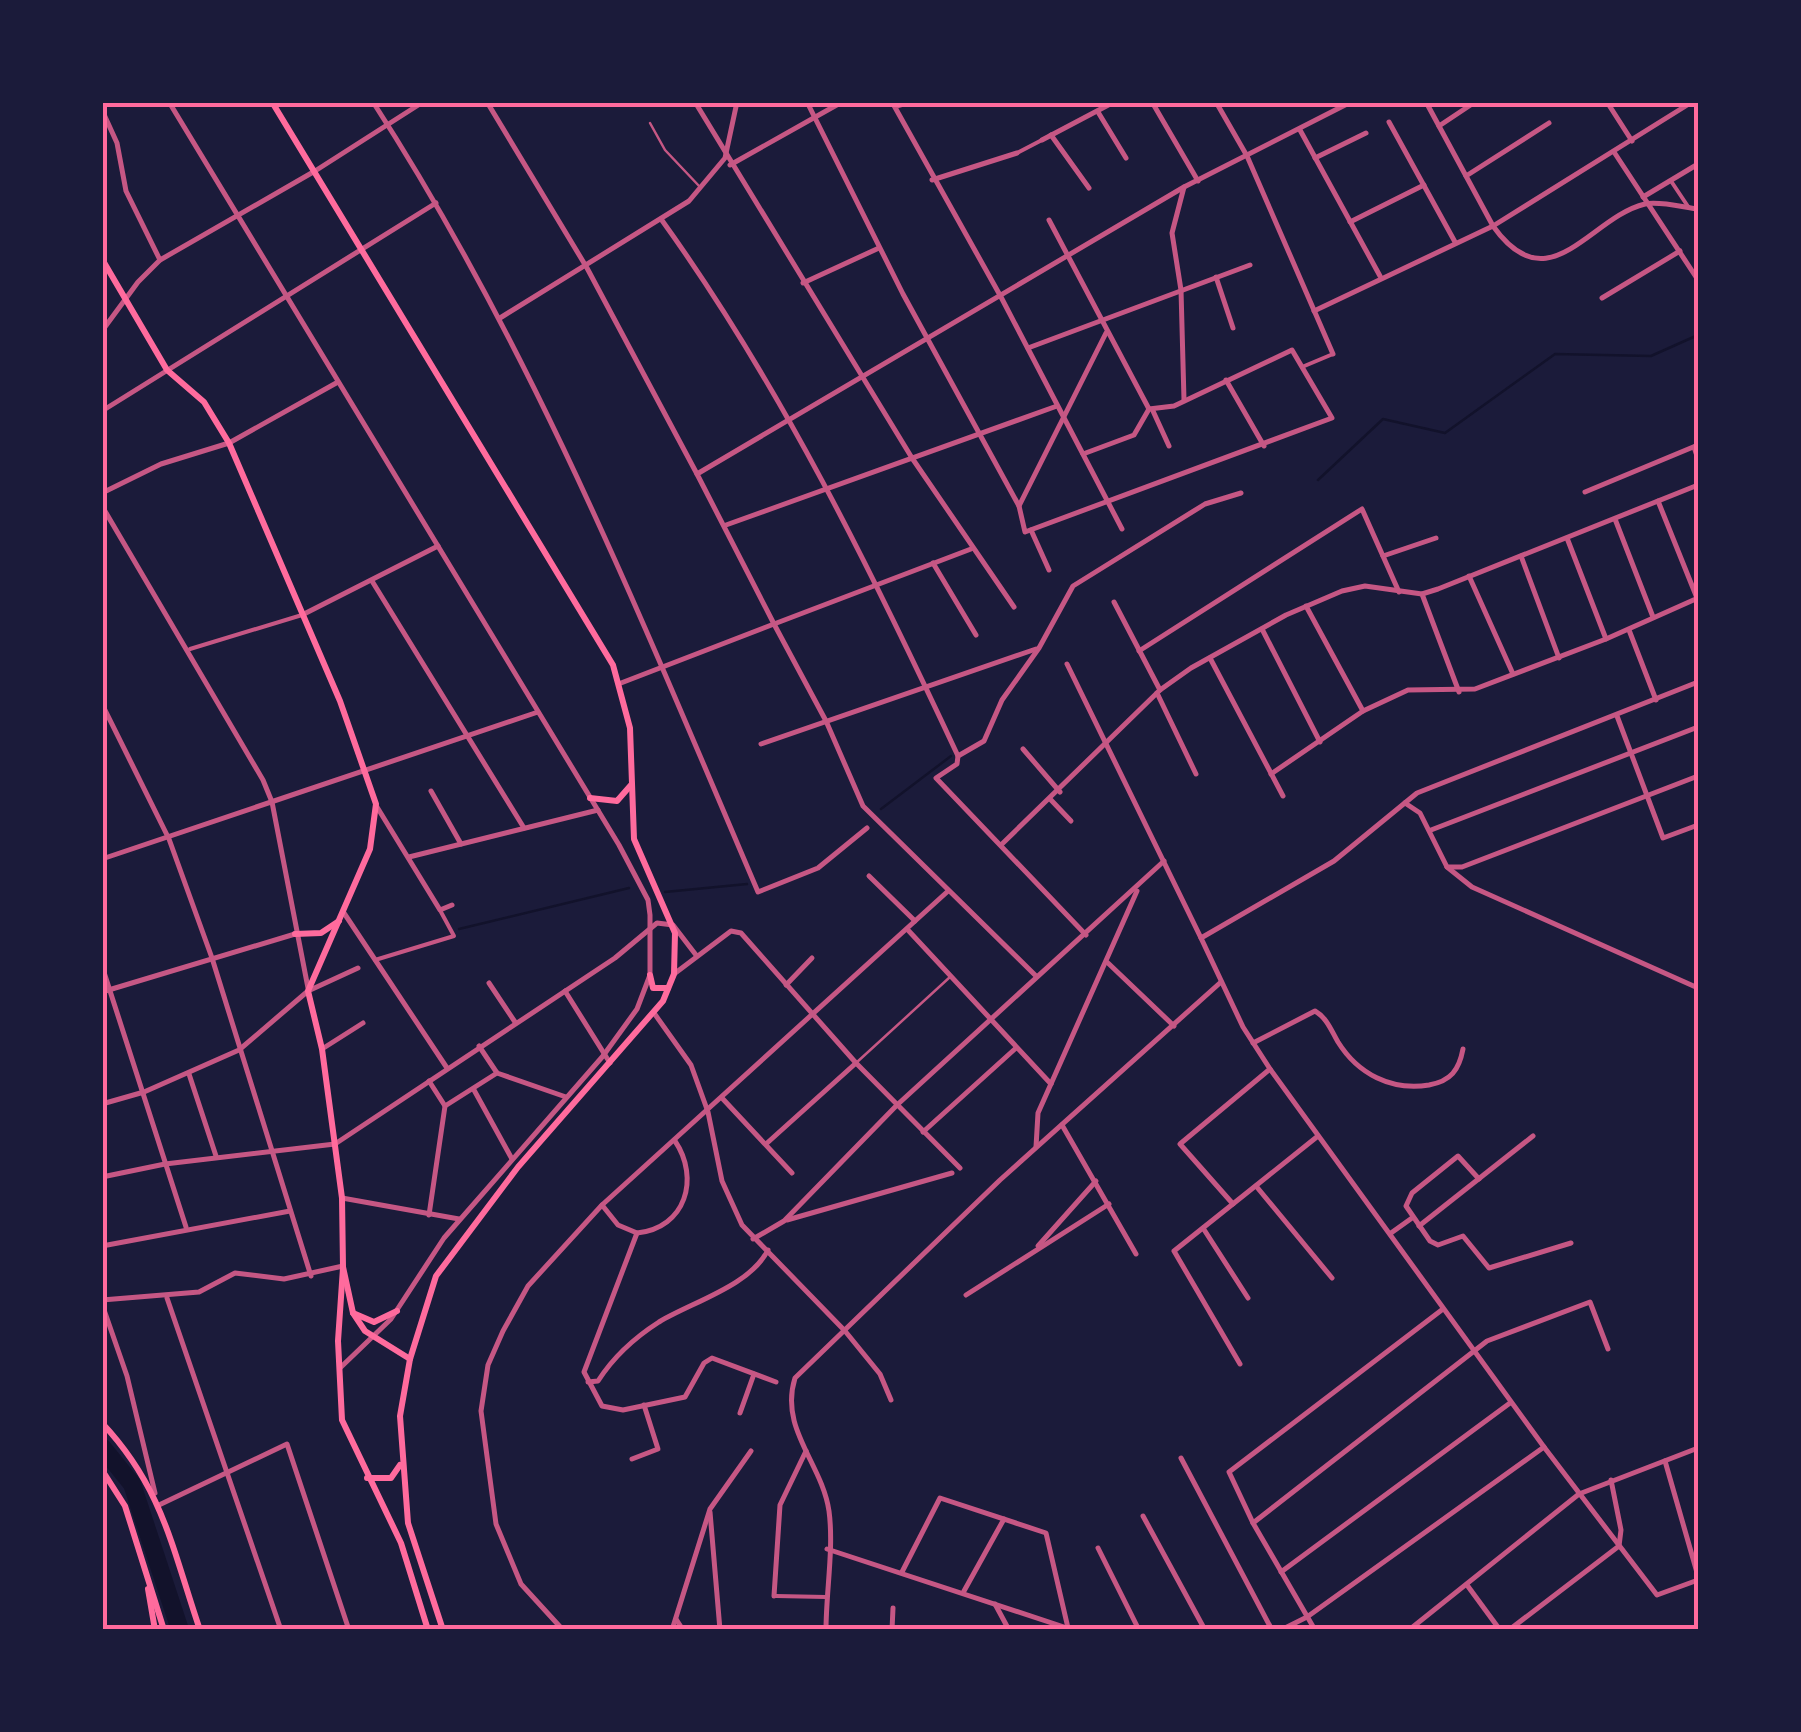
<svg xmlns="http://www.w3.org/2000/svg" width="1801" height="1732" viewBox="0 0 1801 1732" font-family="Overpass,sans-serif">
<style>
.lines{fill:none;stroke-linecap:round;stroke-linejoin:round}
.stream{stroke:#12122b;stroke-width:2.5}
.river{stroke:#12122b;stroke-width:18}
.service{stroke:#c65784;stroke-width:2.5}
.pedestrian{stroke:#c65784;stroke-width:4}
.minor{stroke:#c65784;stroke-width:5}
.tertiary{stroke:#c65784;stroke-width:5}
.secondary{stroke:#ff6b9d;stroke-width:6}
.neatline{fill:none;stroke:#ff6b9d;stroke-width:4}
</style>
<rect width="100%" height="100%" fill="#1b1b3a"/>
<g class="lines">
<g class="stream">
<polyline points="1318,480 1383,419 1445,433 1555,354 1651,356 1698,335"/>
<polyline points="881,809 951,756"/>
<polyline points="665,892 747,884"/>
<polyline points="459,929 629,888"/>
</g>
<polyline class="river" points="102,1447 132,1484 180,1630"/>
<g class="service">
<polyline points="650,123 665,150 700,187"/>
<polyline points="856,1063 950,977"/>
</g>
<g class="pedestrian">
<polyline points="895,107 912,102"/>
<polyline points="1017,153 1042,140"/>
<polyline points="1671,181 1689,208"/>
<polyline points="1302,367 1333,354"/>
<polyline points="190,649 302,615"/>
<polyline points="375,960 454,936 441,912"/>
<polyline points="776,1596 826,1597"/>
</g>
<g class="minor">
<polyline points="169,102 619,845 648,900 650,915 650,975 637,1009 603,1056 444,1238 391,1319 340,1368"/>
<path d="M373 102C533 349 643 623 758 892L818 868 867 828"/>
<polyline points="487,102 587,268 697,474"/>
<polyline points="695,102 912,458 1014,607"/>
<polyline points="807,102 903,294 1019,506"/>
<polyline points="892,102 1001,297 1122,529"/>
<polyline points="1152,102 1198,181"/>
<polyline points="1216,102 1247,156 1333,354"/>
<polyline points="1607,102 1632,141"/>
<polyline points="102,110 117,143 126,191 160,260"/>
<polyline points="1098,112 1126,158"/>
<polyline points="1389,122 1455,242"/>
<polyline points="1439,126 1475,102"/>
<polyline points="1300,130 1380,276"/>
<polyline points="1051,135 1089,188"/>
<polyline points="1042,140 1114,102"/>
<polyline points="1614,152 1698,280"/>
<polyline points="1315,158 1366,133"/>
<polyline points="730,165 842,102"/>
<polyline points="1466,176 1549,123"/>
<polyline points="932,180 1017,153"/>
<polyline points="1643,197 1698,164"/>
<path d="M661 219C780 384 872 572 958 756L957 764 936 778 1086 935"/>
<polyline points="1049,220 1149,409"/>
<polyline points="1350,222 1424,185"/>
<polyline points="1216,277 1233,328"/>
<polyline points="803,283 879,248"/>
<polyline points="1602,298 1680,251"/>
<path d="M1314 311 1493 226C1549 305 1590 217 1645 204 1660 201 1682 207 1698 209"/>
<polyline points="500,318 689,201 725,158 737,102"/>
<polyline points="102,331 138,282 160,260 315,171"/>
<polyline points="1106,333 1019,506 1025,532 1332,418 1292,350 1174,406 1149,409"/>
<polyline points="1028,348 1250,265"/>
<polyline points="1226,380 1264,446"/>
<polyline points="1184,400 1181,290 1172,233 1184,187"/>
<polyline points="102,411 436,203"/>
<polyline points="1153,411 1169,446"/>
<polyline points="1694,447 1698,459"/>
<polyline points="1083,454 1134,435 1149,409"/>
<polyline points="1585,492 1698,445"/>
<polyline points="102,493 161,464 229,443 338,382"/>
<polyline points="1658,501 1697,598"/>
<polyline points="1615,519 1653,617"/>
<polyline points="726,525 1057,406"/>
<polyline points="1031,530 1049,570"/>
<polyline points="1567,538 1606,639"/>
<polyline points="971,549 774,624 826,721 863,806 1036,976"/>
<polyline points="1383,556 1436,538"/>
<polyline points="1521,556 1559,658"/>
<polyline points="933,563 976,635"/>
<polyline points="1469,576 1513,674"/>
<polyline points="372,581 524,828"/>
<polyline points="1422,594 1459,692"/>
<polyline points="1114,602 1160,690"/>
<polyline points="1306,606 1363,711"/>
<polyline points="302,615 438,546"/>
<polyline points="1262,629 1320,742"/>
<polyline points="1629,630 1656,700"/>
<polyline points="1139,651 1362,509 1399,592"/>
<polyline points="1210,658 1283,796"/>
<polyline points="1067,664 1201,938"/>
<polyline points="1157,693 1196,774"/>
<polyline points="102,704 169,839 212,958 311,1276"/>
<polyline points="1617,716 1663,838 1698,825"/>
<polyline points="761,744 1036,649"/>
<polyline points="1023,749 1060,792"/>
<polyline points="958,756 984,741 1002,700 1039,648 1073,586 1205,504 1241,493"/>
<polyline points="1271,774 1363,711 1408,690 1475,689 1606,639 1698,598"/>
<polyline points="431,791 461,844"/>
<polyline points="1051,800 1071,821"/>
<polyline points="1405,803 1420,813 1447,867 1462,867 1698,776"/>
<polyline points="377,807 440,910 452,905"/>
<polyline points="1431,830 1698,727"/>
<polyline points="1002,844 1160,690 1191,668 1286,615 1342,591 1365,586 1422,594 1438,589 1698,485"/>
<polyline points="409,857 598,810"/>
<polyline points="102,859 538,712"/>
<polyline points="1447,867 1472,887 1698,988"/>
<polyline points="869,876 915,921"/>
<polyline points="344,913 447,1068"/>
<polyline points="907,929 1051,1084"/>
<polyline points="1108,963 1174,1026"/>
<polyline points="102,966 186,1227"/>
<polyline points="674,974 731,931 741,933 856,1063 960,1168"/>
<polyline points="489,983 515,1022"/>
<polyline points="786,985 812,958"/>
<polyline points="565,991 610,1063"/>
<polyline points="102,992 295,934"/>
<polyline points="654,1013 691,1065 708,1112 722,1181 742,1225 845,1331 880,1374 891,1400"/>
<path d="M1253 1043 1315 1011C1327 1018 1331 1030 1338 1042 1358 1074 1391 1091 1429 1085 1451 1081 1459 1070 1463 1049"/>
<polyline points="479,1046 497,1073 566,1097"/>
<polyline points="322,1049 363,1023"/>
<polyline points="189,1074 216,1156"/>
<polyline points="474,1090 512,1159"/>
<polyline points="722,1098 792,1173"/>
<polyline points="102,1104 144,1092 239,1050 308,991 358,968"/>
<polyline points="445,1106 497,1073"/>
<polyline points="1062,1125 1136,1254"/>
<polyline points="923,1132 1016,1048"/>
<polyline points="766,1144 856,1063"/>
<polyline points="1036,1147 1038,1113 1137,891"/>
<polyline points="102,1177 165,1164 335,1144 615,958 657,923 673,925 696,955"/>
<polyline points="1479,1179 1458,1156 1412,1193 1406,1206 1430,1241 1438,1245 1463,1236 1489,1268 1571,1243"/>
<polyline points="1256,1186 1332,1278"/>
<polyline points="342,1198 459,1219"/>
<polyline points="1233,1204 1180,1144 1270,1069"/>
<path d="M602 1205 618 1225 637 1233C686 1228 700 1178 675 1141"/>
<polyline points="429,1215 445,1106 429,1081"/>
<polyline points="787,1220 952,1173"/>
<polyline points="1419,1226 1533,1136"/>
<polyline points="1203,1228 1248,1298"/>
<polyline points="637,1233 584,1372 602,1406 623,1410 685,1397 704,1363 712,1358 776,1382"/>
<polyline points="1391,1233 1412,1218"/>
<polyline points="753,1239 784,1221 897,1105 1164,861"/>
<polyline points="102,1246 290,1211"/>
<polyline points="1038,1246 1096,1181"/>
<polyline points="966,1295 1109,1204"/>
<polyline points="167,1298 281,1630"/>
<polyline points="102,1300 199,1292 235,1273 284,1279 343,1266"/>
<polyline points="102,1304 127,1376 155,1493"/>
<polyline points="1240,1364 1174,1251 1318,1136"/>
<path d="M588 1382 598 1381C614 1356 634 1338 659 1322 692 1302 750 1286 768 1250"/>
<polyline points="740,1413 754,1374"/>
<polyline points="1544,1447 1657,1595 1698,1580"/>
<polyline points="1181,1458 1272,1630"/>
<polyline points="632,1459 658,1449 644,1405"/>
<polyline points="1665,1461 1698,1576"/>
<polyline points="159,1505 287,1444 349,1630"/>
<polyline points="710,1512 720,1630"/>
<polyline points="1143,1516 1205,1630"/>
<polyline points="1253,1523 1487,1341 1590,1302 1608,1349"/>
<polyline points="1098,1548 1139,1630"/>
<polyline points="827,1549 1067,1628"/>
<polyline points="902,1572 940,1498 1046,1533 1068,1628"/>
<polyline points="1281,1572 1510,1403"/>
<polyline points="1467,1585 1500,1630"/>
<polyline points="964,1591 1004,1519"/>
<polyline points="774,1596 780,1505 806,1451"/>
<polyline points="995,1604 1009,1630"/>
<polyline points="676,1619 683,1630"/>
<polyline points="563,1630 521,1584 496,1524 481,1411 488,1365 503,1331 528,1286 602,1205 947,892"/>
<polyline points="892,1630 893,1608"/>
<polyline points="1315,1630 1253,1523 1229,1472 1443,1309"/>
<polyline points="1409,1630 1579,1494 1698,1448"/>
<polyline points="1509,1630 1619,1546 1621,1530 1611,1480"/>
</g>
<g class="tertiary">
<polyline points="1426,102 1493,226 1692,102"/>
<polyline points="315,171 423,102"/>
<polyline points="102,506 263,780 272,802 308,988"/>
<polyline points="621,683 774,624 697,474 1184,187 1351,102"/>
<polyline points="672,1630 710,1509 751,1451"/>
<path d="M826 1630C826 1592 834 1548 829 1511 822 1463 779 1429 795 1378L1000 1180 1221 982"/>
<polyline points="1281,1630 1307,1617 1544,1447 1270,1069 1243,1027 1201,938 1334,861 1417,793 1698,682"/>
</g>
<g class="secondary">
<polyline points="272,102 613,665 630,728 634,839 675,933 674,974 663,1001 518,1167 436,1276 410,1359 400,1416 408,1523 443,1630"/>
<polyline points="102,259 167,370 204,402 229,443 340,701 376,804 370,849 308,991 322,1049 342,1198 343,1267 353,1313 365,1331 410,1359"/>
<polyline points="590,798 617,801 631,785"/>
<polyline points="295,934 321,933 339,921"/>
<polyline points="650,975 653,988 668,988"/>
<polyline points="343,1268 338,1341 342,1420 401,1543 428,1630"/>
<polyline points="353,1313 374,1322 397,1311"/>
<path d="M102 1423C163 1488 172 1548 200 1630"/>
<polyline points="102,1470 125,1506 164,1630"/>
<polyline points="367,1478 391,1478 400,1465"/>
<polyline points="148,1589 155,1630"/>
</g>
</g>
<rect width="1801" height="1732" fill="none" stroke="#1b1b3a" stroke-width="210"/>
<rect x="105" y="105" width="1591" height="1522" class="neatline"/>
</svg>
